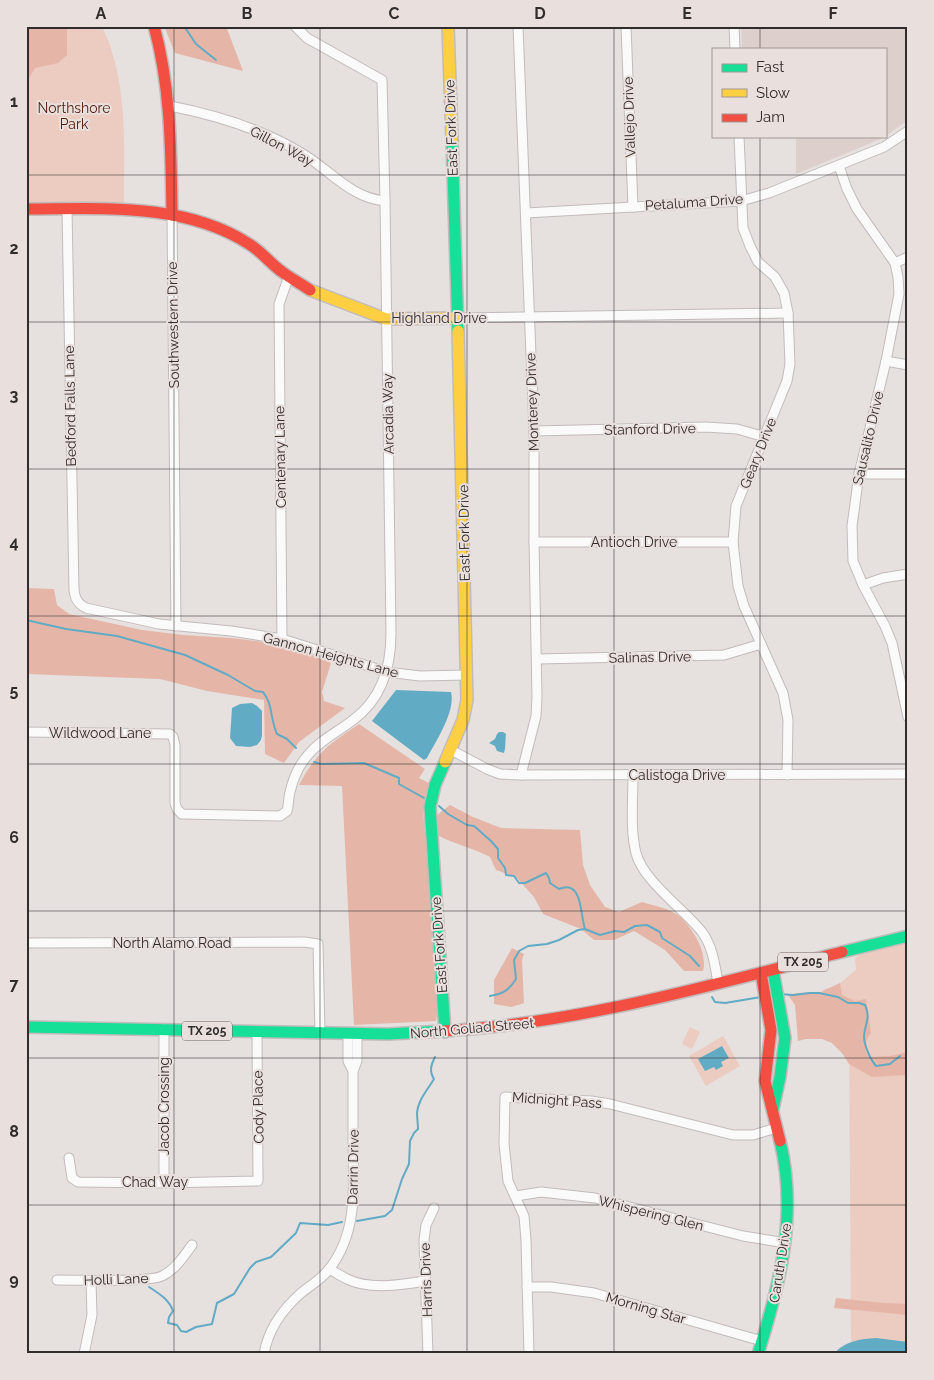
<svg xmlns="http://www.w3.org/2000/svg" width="934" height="1380" viewBox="0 0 934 1380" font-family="Raleway,sans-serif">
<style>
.built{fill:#ddd0cc}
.green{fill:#eccbc1}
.forest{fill:#e5b6a7}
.water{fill:#62abc4}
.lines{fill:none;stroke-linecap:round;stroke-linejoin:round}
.stream{stroke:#62abc4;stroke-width:2}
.street-casing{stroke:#c1bcbb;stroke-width:11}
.fast-casing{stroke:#c1bcbb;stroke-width:14}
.slow-casing{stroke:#c1bcbb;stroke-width:14}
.jam-casing{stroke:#c1bcbb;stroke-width:14}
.street{stroke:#fbfafa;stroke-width:9}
.fast{stroke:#16e098;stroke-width:11}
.slow{stroke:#ffcf43;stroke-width:11}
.jam{stroke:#f24e42;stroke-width:11}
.grid{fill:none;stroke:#312d2c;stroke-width:1;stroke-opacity:0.55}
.labels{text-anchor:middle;stroke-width:4;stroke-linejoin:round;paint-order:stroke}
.shield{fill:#e9dfdc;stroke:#686261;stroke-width:1}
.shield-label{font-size:12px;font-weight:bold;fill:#312d2c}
.park-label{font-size:14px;fill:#511e0c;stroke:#e9dfdc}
.street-label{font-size:14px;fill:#312d2c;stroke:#e9dfdc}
.neatline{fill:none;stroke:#312d2c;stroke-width:2}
.grid-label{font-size:16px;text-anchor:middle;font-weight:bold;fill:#312d2c}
</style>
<rect width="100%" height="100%" fill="#e6e0df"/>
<polygon class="built" points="741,26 908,26 908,120 883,138 796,174 796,136 885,136 885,49 742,49"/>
<g class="green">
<path d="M26 26H102C105 35 110 43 112 52 127 100 124 153 124 203L26 202Z"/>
<polygon points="908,942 908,1342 851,1348 849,1002 822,990 838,985 856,970 855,959 859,955"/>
<polygon points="690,1027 700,1032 692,1049 682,1044"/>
<polygon points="723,1036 740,1066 706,1086 689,1056"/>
</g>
<g class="forest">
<polygon points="26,26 67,26 67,55 58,63 35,68 26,83"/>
<polygon points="164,26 226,26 243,71 175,53"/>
<polygon points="26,588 54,589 57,605 69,614 142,630 183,635 231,638 288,645 331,663 322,692 324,701 345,708 299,742 284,763 265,754 264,700 207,691 160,679 26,674"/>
<path d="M359 724 425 769 419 778 431 784 423 812 437 961V1015L436 1021 354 1025 342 786 299 785C316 753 329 744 359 724Z"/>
<path d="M450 805 473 817 501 828 580 830 583 865 590 885 605 907 619 912 642 902C654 906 669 908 679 916 693 928 708 953 703 971H684L665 950 634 931 614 940H594L581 929 543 914 534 897 516 877 496 870 490 857C473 848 454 844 437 835V815Z"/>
<polygon points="512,948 524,954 522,960 524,1003 511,1007 494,1004 494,980"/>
<path d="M840 983 842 995 855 1001 866 999 871 1033C865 1041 862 1048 869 1057L890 1056 908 1052V1075L872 1077 849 1064 842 1053 832 1043 822 1039H806L798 1041 795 1005 788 995 798 993 821 992Z"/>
<polygon points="836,1298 883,1303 908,1304 908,1315 834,1308"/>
</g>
<g class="water">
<path d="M396 690 451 692C456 711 436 741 427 758L424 760 372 721Z"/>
<polygon points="252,703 257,706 262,711 262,735 261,740 257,745 250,747 236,746 230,738 232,708 240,704"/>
<path d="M499 732H503L506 734C505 741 506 747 504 753L497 751 495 746 489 743 495 739 497 734Z"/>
<polygon points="722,1046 729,1058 721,1062 723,1066 716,1070 714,1067 705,1071 698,1059"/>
<path d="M876 1338 908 1342V1354H834C844 1341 861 1339 876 1338Z"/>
</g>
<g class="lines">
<g class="stream">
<polyline points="184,26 196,44 216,60"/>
<path d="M26 620 66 629 117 636 185 655 228 675 255 691 263 692C273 704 270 719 277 734L287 739 296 748"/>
<polyline points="314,762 322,764 364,763 399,778 399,784 424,798"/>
<path d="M439 806 448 814 467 825 474 826 491 841 498 849V858L505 868 506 875 514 876 519 883H525L546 873 549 878 550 883 559 889C583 879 580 915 585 929L600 935 615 931 624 932 635 926 647 925 660 932 662 938 690 956 699 966"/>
<path d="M780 994 793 995 810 993H819L838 997 848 1003H859L865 1005C871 1018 865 1023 864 1036 864 1045 870 1059 876 1066L890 1064 900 1056"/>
<path d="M490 996C503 994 509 990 516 979L514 960 519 951 528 946 547 944 559 940 578 930 585 929"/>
<polyline points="712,997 715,1002 725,1003 761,997"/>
<polyline points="906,1052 908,1051"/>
<path d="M357 1221 385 1216 392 1210 402 1179 409 1164 410 1141 414 1133 418 1129C418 1124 417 1118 417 1113 418 1100 428 1089 434 1079 429 1071 431 1065 435 1057"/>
<path d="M149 1287C158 1293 169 1299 173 1311L169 1317 168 1323 177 1325 181 1331 186 1332 196 1327 212 1324 217 1303 234 1294 250 1268 256 1262 271 1257 296 1233 300 1223 328 1225 342 1222"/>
</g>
<defs>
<g id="street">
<polyline points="518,26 534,431 534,542 537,697 536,716 521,775"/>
<polyline points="626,26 633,207"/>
<polyline points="734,26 735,49"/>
<path d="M170 106C216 115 263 129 303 154 331 171 351 198 385 201"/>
<polyline points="739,136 743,228 750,246 758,262 775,277 784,293 788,313 790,364 787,381 736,506 733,542 738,586 744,606 783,693 788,720 787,775"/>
<polyline points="839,166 847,189 857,209 895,263 898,277 899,294 886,361 859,474 852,526 853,561 863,585 885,626 892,643 908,717"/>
<path d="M67 209 74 590C75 599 78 604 86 608L159 624 231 631 282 639 387 672 420 676 467 675"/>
<polyline points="526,213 741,201 769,193 884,147 908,131"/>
<polyline points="172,215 176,626"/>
<polyline points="895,263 908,257"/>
<polyline points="458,318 788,313"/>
<polyline points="886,361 908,365"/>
<polyline points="534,431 706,427 737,429 765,437"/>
<polyline points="859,474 908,474"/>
<polyline points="534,542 733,542"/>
<polyline points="863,585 883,578 908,574"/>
<polyline points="282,639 279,304 289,276"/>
<polyline points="537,659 724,655 761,644"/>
<path d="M26 732 170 734 173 737 175 745V803L177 809 182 814 280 816 287 811C289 805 288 799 290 792 293 779 299 765 308 755 321 739 338 732 353 720 382 699 391 667 391 633L385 201 382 80 307 38 295 26"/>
<polyline points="451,750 487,769 500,774 521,775 908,774"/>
<path d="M633 776C633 799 630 830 636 853 643 881 684 909 702 932 713 947 715 966 718 983"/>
<polyline points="26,943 304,942 318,944 320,1034"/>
<polyline points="353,1071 357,1061 357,1034"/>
<polyline points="69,1158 72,1178 78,1182 164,1183 258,1181 257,1032"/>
<polyline points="164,1183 164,1029"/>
<polyline points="516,1196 541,1192 595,1198 743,1236 786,1243"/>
<path d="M329 1269C335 1272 341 1276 347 1279 369 1290 401 1285 425 1281"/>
<path d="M57 1280C82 1280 106 1281 131 1280 141 1279 153 1280 162 1276 175 1270 184 1256 192 1245"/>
<polyline points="527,1287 551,1287 594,1293 762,1341"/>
<polyline points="84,1354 92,1315 91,1281"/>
<path d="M264 1354C268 1330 283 1309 301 1293 311 1285 322 1279 330 1268 357 1233 354 1189 353 1147 353 1122 353 1097 353 1071L348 1061V1034"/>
<polyline points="428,1354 424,1240 426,1225 434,1208"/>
<polyline points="529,1354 526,1240 524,1216 508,1181 504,1144 505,1097 591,1101 610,1104 733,1135 753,1135 776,1128"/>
</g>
<g id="fast">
<polyline points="452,140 458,331"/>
<polyline points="445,762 435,785 430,807 445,1032"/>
<polyline points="842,952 908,936"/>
<polyline points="773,970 785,1038 780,1077 773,1109"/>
<polyline points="26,1027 388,1034 444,1031"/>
<path d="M758 1354C780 1284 798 1214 780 1141"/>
</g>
<g id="slow">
<polyline points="448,26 452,140"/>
<polyline points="310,290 386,319 458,318"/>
<polyline points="445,762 463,720 467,700 458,331"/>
</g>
<g id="jam">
<path d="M154 26C171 88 171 151 172 215"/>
<path d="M26 209C100 209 184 202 249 244 261 251 270 263 281 271 290 278 300 283 310 290"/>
<polyline points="761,973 771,1030 765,1081 780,1141"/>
<path d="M444 1031C580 1023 711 985 842 952"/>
</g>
</defs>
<use href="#street" class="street-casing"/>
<use href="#fast" class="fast-casing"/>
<use href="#slow" class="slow-casing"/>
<use href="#jam" class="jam-casing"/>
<use href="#street" class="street"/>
<use href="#fast" class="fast"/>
<use href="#slow" class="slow"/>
<use href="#jam" class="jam"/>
</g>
<path class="grid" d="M174 26V1354M320 26V1354M467 26V1354M614 26V1354M760 26V49M760 136V1354M26 175H908M26 322H908M26 469H908M26 616H908M26 764H908M26 911H908M26 1058H908M26 1205H908"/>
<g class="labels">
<g class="shield">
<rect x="778" y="952.5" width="50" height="19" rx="4"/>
<rect x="182" y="1021.5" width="50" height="19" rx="4"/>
</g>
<g class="shield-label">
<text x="803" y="966">TX 205</text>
<text x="207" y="1035">TX 205</text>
</g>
<g class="park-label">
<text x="74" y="113">Northshore<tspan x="74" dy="16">Park</tspan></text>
</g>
<g class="street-label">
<text transform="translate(629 117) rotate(-92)" y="5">Vallejo Drive</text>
<text transform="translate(451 128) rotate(-92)" y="5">East Fork Drive</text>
<text transform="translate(282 146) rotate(28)" y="5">Gillon Way</text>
<text transform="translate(694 202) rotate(-4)" y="5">Petaluma Drive</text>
<text x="439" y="323">Highland Drive</text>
<text transform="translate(173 325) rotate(-91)" y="5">Southwestern Drive</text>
<text transform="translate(532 402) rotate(-92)" y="5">Monterey Drive</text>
<text transform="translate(70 406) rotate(-91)" y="5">Bedford Falls Lane</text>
<text transform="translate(388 414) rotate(-91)" y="5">Arcadia Way</text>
<text transform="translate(650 429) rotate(-1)" y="5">Stanford Drive</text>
<text transform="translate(868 438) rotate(-77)" y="5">Sausalito Drive</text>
<text transform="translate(758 453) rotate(-68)" y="5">Geary Drive</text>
<text transform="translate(280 457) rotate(-91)" y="5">Centenary Lane</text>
<text transform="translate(464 533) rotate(-91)" y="5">East Fork Drive</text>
<text x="634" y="547">Antioch Drive</text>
<text transform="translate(331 655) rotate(15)" y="5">Gannon Heights Lane</text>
<text transform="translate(650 657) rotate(-1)" y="5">Salinas Drive</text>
<text x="100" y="738">Wildwood Lane</text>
<text x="677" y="780">Calistoga Drive</text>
<text x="172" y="948">North Alamo Road</text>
<text transform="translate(439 945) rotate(-94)" y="5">East Fork Drive</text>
<text transform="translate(472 1028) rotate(-5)" y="5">North Goliad Street</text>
<text transform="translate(557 1100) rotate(4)" y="5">Midnight Pass</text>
<text transform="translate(164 1106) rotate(-90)" y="5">Jacob Crossing</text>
<text transform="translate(258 1107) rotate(-91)" y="5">Cody Place</text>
<text transform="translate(353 1167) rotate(-89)" y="5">Darrin Drive</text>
<text x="155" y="1187">Chad Way</text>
<text transform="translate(651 1213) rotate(14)" y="5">Whispering Glen</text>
<text transform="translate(780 1263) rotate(-81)" y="5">Caruth Drive</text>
<text transform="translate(116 1279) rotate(-2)" y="5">Holli Lane</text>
<text transform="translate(426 1280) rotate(-92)" y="5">Harris Drive</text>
<text transform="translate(646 1308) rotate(16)" y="5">Morning Star</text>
</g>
</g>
<rect width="934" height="1380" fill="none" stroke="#e9dfdc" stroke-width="55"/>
<rect x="712" y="48" width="175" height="90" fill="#e9dfdc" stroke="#9f9896"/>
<rect x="722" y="64" width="25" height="8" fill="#16e098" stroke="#9f9896"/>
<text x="756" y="72" font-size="15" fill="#312d2c">Fast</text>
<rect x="722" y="89" width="25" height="8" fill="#ffcf43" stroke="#9f9896"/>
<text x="756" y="98" font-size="15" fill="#312d2c">Slow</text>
<rect x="722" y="114" width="25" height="8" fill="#f24e42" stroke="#9f9896"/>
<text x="756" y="122" font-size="15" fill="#312d2c">Jam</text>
<rect x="28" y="28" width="878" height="1324" class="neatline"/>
<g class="grid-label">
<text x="101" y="19">A</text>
<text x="247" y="19">B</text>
<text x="394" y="19">C</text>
<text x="540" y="19">D</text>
<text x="687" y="19">E</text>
<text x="833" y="19">F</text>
<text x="14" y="107">1</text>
<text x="14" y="254">2</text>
<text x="14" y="401">3</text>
<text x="14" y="548">4</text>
<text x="14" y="696">5</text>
<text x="14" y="843">6</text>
<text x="14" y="990">7</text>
<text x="14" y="1137">8</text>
<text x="14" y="1285">9</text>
</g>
</svg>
